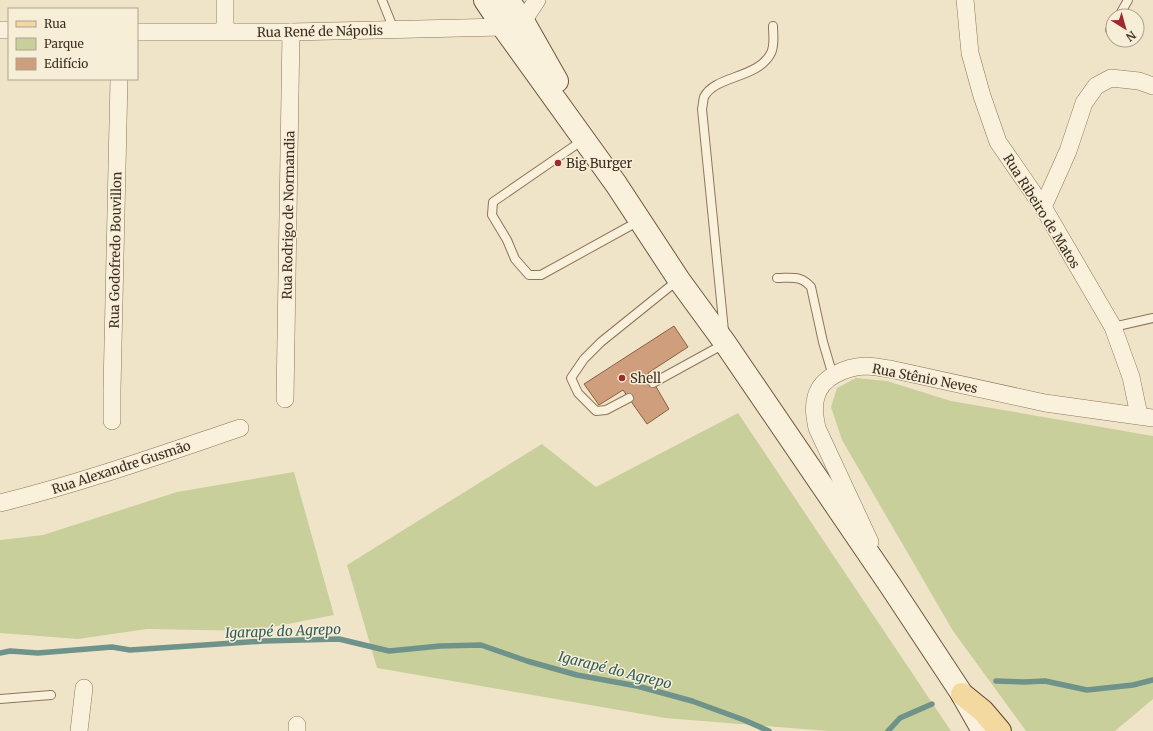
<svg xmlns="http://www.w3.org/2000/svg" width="1153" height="731" viewBox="0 0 1153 731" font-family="Merriweather,serif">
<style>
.green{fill:#c9cf9b}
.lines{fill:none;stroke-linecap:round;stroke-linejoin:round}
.stream{stroke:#6f938a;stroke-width:5.5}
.building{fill:#cf9f7d;stroke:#8d5f41}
.service-casing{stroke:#8d765c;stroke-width:10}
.minor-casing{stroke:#8d765c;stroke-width:18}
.secondary-casing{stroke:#6f573f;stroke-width:24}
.primary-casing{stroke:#5b4430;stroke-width:24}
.service{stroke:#faf1dc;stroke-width:8}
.minor{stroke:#faf1dc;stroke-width:17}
.secondary{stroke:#faf1dc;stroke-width:22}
.primary{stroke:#f3d9a0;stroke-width:22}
.poi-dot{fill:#9e2a2b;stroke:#f7eed8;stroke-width:1.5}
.labels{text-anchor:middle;stroke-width:3;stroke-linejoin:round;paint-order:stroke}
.street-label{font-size:13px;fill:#3d2e20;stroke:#f7eed8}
.poi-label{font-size:13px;fill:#3d2e20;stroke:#f7eed8;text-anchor:start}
.water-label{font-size:14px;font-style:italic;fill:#2f5d5a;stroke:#f7eed8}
</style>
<rect width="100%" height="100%" fill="#f0e4c8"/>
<g class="green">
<polygon points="856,378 887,381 951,401 1153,436 1153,699 1115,731 1026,731 953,631 842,440 831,407 837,388"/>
<polygon points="738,413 951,731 828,731 665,718 377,668 347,565 542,444 596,487"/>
<polygon points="294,472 334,615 251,631 147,629 78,639 0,633 0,540 43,535 177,492"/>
</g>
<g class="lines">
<g class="stream">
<polyline points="0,653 10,651 38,653 112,647 130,650 264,641 339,639 389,651 440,646 481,645 527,661 577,675 637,686 692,701 744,720 769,731"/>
<polyline points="996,681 1024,682 1045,681 1087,690 1133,685 1153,680"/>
<polyline points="888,731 900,718 932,704"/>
</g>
</g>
<polygon class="building" points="674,326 688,347 648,373 669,409 647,424 623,390 599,405 584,384"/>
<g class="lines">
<defs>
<g id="service">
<polyline points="382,0 394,30"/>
<polyline points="1119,16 1128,0"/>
<polyline points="1110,30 1113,26"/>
<polyline points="583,140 493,202 492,215 507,240 515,259 529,275 541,275 639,221"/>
<path d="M777 278C792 278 801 275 811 287L823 342 833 376"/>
<polyline points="1113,327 1153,318"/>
<path d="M724 331 702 109C703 105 703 101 704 97 715 75 758 79 771 53 775 45 773 34 773 26"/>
<polyline points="653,383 724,344"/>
<polyline points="629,398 606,410 596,411 578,393 571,378 584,359 601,342 678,280"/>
<polyline points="0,699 51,695"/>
</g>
<g id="minor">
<polyline points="225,0 225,31"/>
<polyline points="965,0 970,53 982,96 998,142 1043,207 1113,327 1131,377 1139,415"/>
<polyline points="523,21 537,0"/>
<polyline points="0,30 9,30"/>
<polyline points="137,32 291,32 503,27"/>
<polyline points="1043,207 1068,151 1084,103 1096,86 1111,78 1139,81 1153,86"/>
<polyline points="285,399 291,32"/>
<polyline points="112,421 112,389 119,79"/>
<path d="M0 503C82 483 160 455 240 428"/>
<path d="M870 542 817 428C815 418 813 408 816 397 821 377 846 367 865 366 873 366 882 368 890 369L1045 403 1153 418"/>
<polyline points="79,731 84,688"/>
<polyline points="297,731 297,725"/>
</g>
<g id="secondary">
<polyline points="485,0 503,27 616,184 679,280 725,343 890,585 962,694 983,731"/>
<polyline points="508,0 523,21 557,81"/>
</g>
<polyline id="primary" points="962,694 983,711 1000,731"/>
</defs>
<use href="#service" class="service-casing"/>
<use href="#minor" class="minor-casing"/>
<use href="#secondary" class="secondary-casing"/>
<use href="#primary" class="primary-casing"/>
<use href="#service" class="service"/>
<use href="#minor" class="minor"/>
<use href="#secondary" class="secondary"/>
<use href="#primary" class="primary"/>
</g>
<g class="poi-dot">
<circle cx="558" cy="163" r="4"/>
<circle cx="622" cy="378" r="4"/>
</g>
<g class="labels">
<g class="street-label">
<text transform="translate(320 31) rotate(-1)" y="5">Rua René de Nápolis</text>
<text transform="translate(1042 211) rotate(58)" y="5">Rua Ribeiro de Matos</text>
<text transform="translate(288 215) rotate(-89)" y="5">Rua Rodrigo de Normandia</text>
<text transform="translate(115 250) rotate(-89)" y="5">Rua Godofredo Bouvillon</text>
<text transform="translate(925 378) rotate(11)" y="5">Rua Stênio Neves</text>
<text transform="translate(121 467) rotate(-18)" y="5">Rua Alexandre Gusmão</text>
</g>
<g class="poi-label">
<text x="566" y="168">Big Burger</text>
<text x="630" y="383">Shell</text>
</g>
<g class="water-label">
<text transform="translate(283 631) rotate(-2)" y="5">Igarapé do Agrepo</text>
<text transform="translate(615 670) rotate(14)" y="5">Igarapé do Agrepo</text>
</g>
</g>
<rect x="8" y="8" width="130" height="72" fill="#f7eed8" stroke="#ada18e"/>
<rect x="16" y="21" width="20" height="6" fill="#f3d9a0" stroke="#ada18e"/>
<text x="44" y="28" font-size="12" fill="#3d2e20">Rua</text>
<rect x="16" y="38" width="20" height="12" fill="#c9cf9b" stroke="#ada18e"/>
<text x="44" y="48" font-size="12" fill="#3d2e20">Parque</text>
<rect x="16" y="58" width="20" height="12" fill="#cf9f7d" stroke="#ada18e"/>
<text x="44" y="68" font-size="12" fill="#3d2e20">Edifício</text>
<g transform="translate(1125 28) rotate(143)"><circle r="19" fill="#f7eed8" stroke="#ada18e"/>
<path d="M0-3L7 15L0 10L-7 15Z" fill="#9e2a2b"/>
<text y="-6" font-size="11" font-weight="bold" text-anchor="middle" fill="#3d2e20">N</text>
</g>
</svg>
